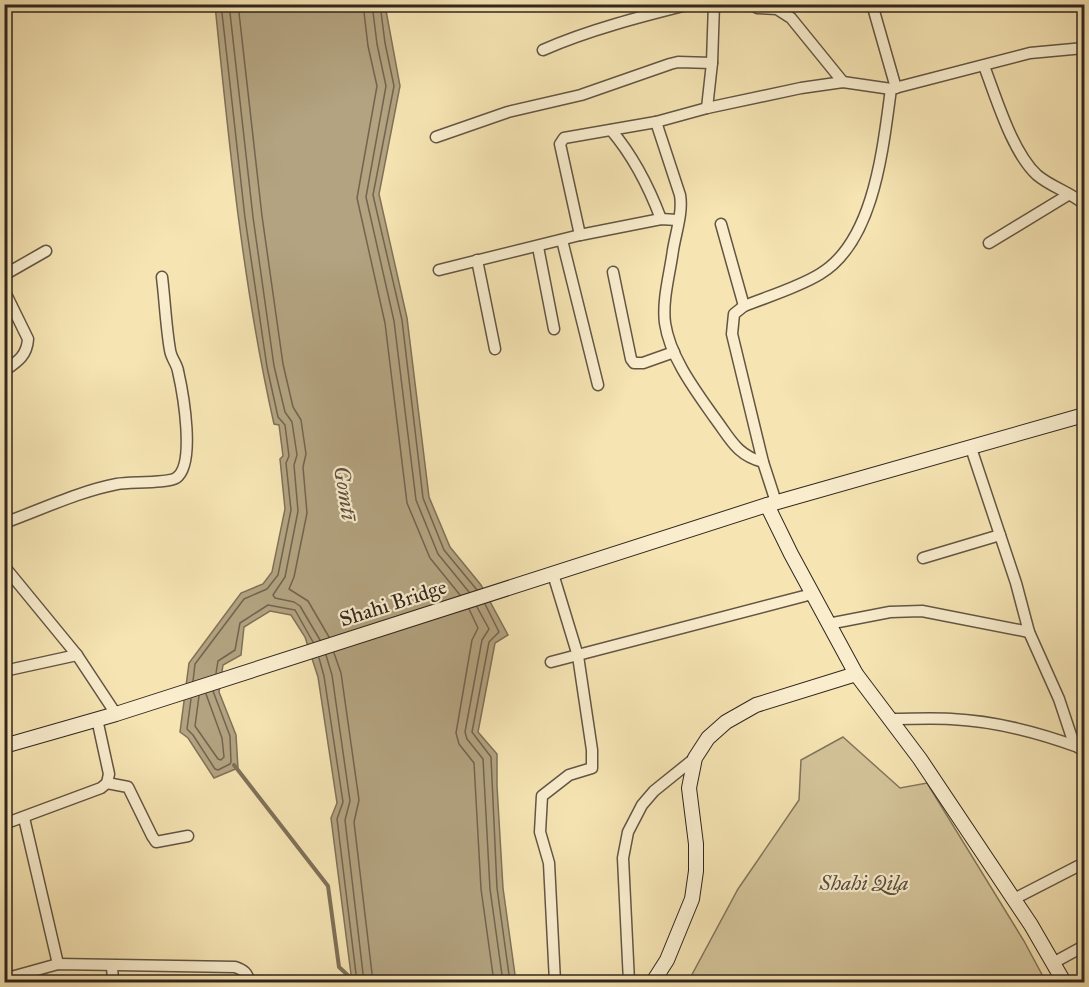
<svg xmlns="http://www.w3.org/2000/svg" width="1089" height="987" viewBox="0 0 1089 987" font-family="'IM FELL Great Primer',serif">
<style>
.green{fill:#d4c49a;stroke:#82755c;stroke-width:1.5}
.water{fill:#b3a380;stroke:#7f7159;stroke-width:1.5}
.lines{fill:none;stroke-linecap:round;stroke-linejoin:round}
.shore{stroke:#72644f;stroke-width:1.5}
.stream{stroke:#7f7159;stroke-width:4}
.street-casing{stroke:#625643;stroke-width:13}
.secondary-casing{stroke:#30261e;stroke-width:16}
.street{stroke:#f9edce;stroke-width:10}
.secondary{stroke:#f9edce;stroke-width:14}
.labels{text-anchor:middle;stroke-width:4.5;stroke-linejoin:round;paint-order:stroke}
.street-label{font-size:21px;fill:#30261e;stroke:#f9edce}
.park-label{font-size:21px;font-style:italic;fill:#594e3d;stroke:#f9edce}
.water-label{font-size:22px;font-style:italic;fill:#5e5240;stroke:#f9edce}
</style>
<rect width="100%" height="100%" fill="#f6e4b3"/>
<filter id="stains"><feTurbulence type="fractalNoise" baseFrequency=".00333" numOctaves="4"/><feColorMatrix values="0 0 0 0 .2 0 0 0 0 .09 0 0 0 0 .02 0 0 0 .5 -.17"/></filter>
<radialGradient id="worn" r=".72"><stop offset=".6" stop-color="#630" stop-opacity="0"/><stop offset="1" stop-color="#630" stop-opacity=".3"/></radialGradient>
<polygon class="green" points="843,737 900,788 927,783 1024,941 1046,982 688,982 738,889 799,800 801,760"/>
<path class="water" d="M215 5H385L400 86 379 194 407 318 429 497 450 547 481 585 508 635 495 643 478 732 497 754V786L503 888 516 982H352L331 818 337 803 318 677 305 637 291 615 270 611 244 627 241 655 223 665 219 692 236 735 238 768 214 778 188 738 180 732 189 663 241 593 263 584 272 572 285 509 280 459 283 456 279 425 274 424C243 287 229 144 215 5Z"/>
<g class="lines">
<g class="shore">
<polyline points="229,4 253,217 274,366 285,412 292,422 297,455 294,465 298,511 285,577 273,595 275,598 294,602 300,606 320,640"/>
<polyline points="238,4 262,216 283,364 293,407 301,420 306,454 303,467 307,513 294,577 289,589 308,601 329,637"/>
<polyline points="363,4 368,46 377,86 357,198 385,323 407,503 430,558 460,595"/>
<polyline points="372,4 377,44 386,86 366,197 394,321 416,500 438,554 469,592"/>
<polyline points="380,4 385,43 394,86 373,195 402,320 423,498 444,550 477,590"/>
<polyline points="485,604 499,632 489,642 472,732 491,757 497,888 510,982"/>
<polyline points="477,607 489,629 482,640 465,732 467,739 483,759 490,889 503,982"/>
<polyline points="469,609 478,628 472,640 456,733 459,744 474,763 481,889 494,982"/>
<polyline points="334,653 341,673 359,800 354,822 373,982"/>
<polyline points="326,655 332,675 350,801 345,820 364,982"/>
<polyline points="319,658 324,676 343,802 337,819 357,982"/>
<polyline points="216,673 218,661 235,650 240,623 268,605 295,610 313,642"/>
<polyline points="193,681 195,664 244,599 267,589 278,575 291,510 286,463 289,456 285,425 278,417 267,367 245,218 221,4"/>
<polyline points="199,696 195,726 218,759 221,760 224,757 222,738 206,694"/>
<polyline points="191,699 187,729 193,735 215,769 218,770 230,764 231,762 230,736 213,691"/>
</g>
<polyline class="stream" points="234,765 328,886 339,967 355,982"/>
<defs>
<g id="street">
<polyline points="872,4 896,88"/>
<polyline points="757,8 777,9 791,18 843,82"/>
<path d="M543 50C588 30 643 16 691 4"/>
<path d="M984 66C996 97 1012 152 1037 175 1051 187 1070 192 1084 204"/>
<polyline points="707,108 712,63 714,4"/>
<path d="M656 122 680 195C683 212 676 232 673 250 670 273 662 300 665 323 670 357 695 390 714 417 730 438 736 455 763 462"/>
<path d="M611 130C634 157 649 187 661 219"/>
<polyline points="436,137 508,112 581,95 670,64 678,62 712,63"/>
<polyline points="721,224 744,306"/>
<polyline points="580,235 560,144 564,138 656,122 707,108 801,88 843,82 891,89 1030,53 1084,48"/>
<polyline points="562,240 598,385"/>
<polyline points="989,243 1068,195"/>
<polyline points="538,247 554,329"/>
<polyline points="477,260 495,349"/>
<polyline points="439,270 580,235 661,219 677,220"/>
<polyline points="613,272 631,359 634,363 643,363 674,352"/>
<polyline points="4,275 46,251"/>
<path d="M4 290 28 339C27 356 17 362 4 371"/>
<polyline points="971,448 1016,583 1029,632 1059,699 1072,738 1078,747 1084,752"/>
<path d="M776 502 763 462 732 334 734 314 744 306C769 296 797 288 820 274 875 241 883 146 891 89"/>
<path d="M4 523C40 510 80 491 117 484 129 482 169 483 176 478 196 465 183 393 178 371 177 364 171 358 170 350 166 327 165 302 162 277"/>
<polyline points="923,558 1000,535"/>
<polyline points="4,566 77,655 116,714"/>
<polyline points="553,574 578,656 592,750 592,768 569,775 542,796 540,832 549,863 555,982"/>
<polyline points="828,624 890,612 922,611 1029,632"/>
<polyline points="551,662 812,594"/>
<polyline points="4,671 77,655"/>
<path d="M891 719C911 719 931 718 951 719 995 721 1037 732 1078 747"/>
<polyline points="107,783 128,787 152,836 156,842 188,836"/>
<polyline points="24,818 58,964"/>
<polyline points="4,824 101,788 107,783 109,774 97,719"/>
<polyline points="1014,899 1084,863"/>
<polyline points="1053,963 1084,946"/>
<polyline points="112,966 113,982"/>
<path d="M4 979 58 964 235 967C244 970 248 973 249 982"/>
<polyline points="629,982 623,858 628,832 642,805 654,791 695,758"/>
</g>
<g id="secondary">
<polyline points="767,505 791,554 856,674 920,759 1031,925 1064,982"/>
<polyline points="4,746 116,714 767,505 1084,415"/>
<polyline points="653,982 667,960 692,899 696,871 696,844 689,788 695,758 708,738 726,722 756,705 856,674"/>
</g>
</defs>
<use href="#street" class="street-casing"/>
<use href="#secondary" class="secondary-casing"/>
<use href="#street" class="street"/>
<use href="#secondary" class="secondary"/>
</g>
<g class="labels">
<g class="street-label">
<text transform="translate(393 603) rotate(-18)" y="7">Shahi Bridge</text>
</g>
<g class="park-label">
<text x="864" y="890">Shahi Qila</text>
</g>
<g class="water-label">
<text transform="translate(346 493) rotate(81)" y="8">Gomtī</text>
</g>
</g>
<rect width="1089" height="987" fill="none" stroke="#f6e4b3" stroke-width="24"/>
<rect x="6" y="6" width="1077" height="975" fill="none" stroke="#30261e" stroke-width="3"/>
<rect x="12" y="12" width="1065" height="963" fill="none" stroke="#30261e" stroke-width="1.5"/>
<rect width="100%" height="100%" filter="url(#stains)"/>
<rect width="100%" height="100%" fill="url(#worn)"/>
</svg>
